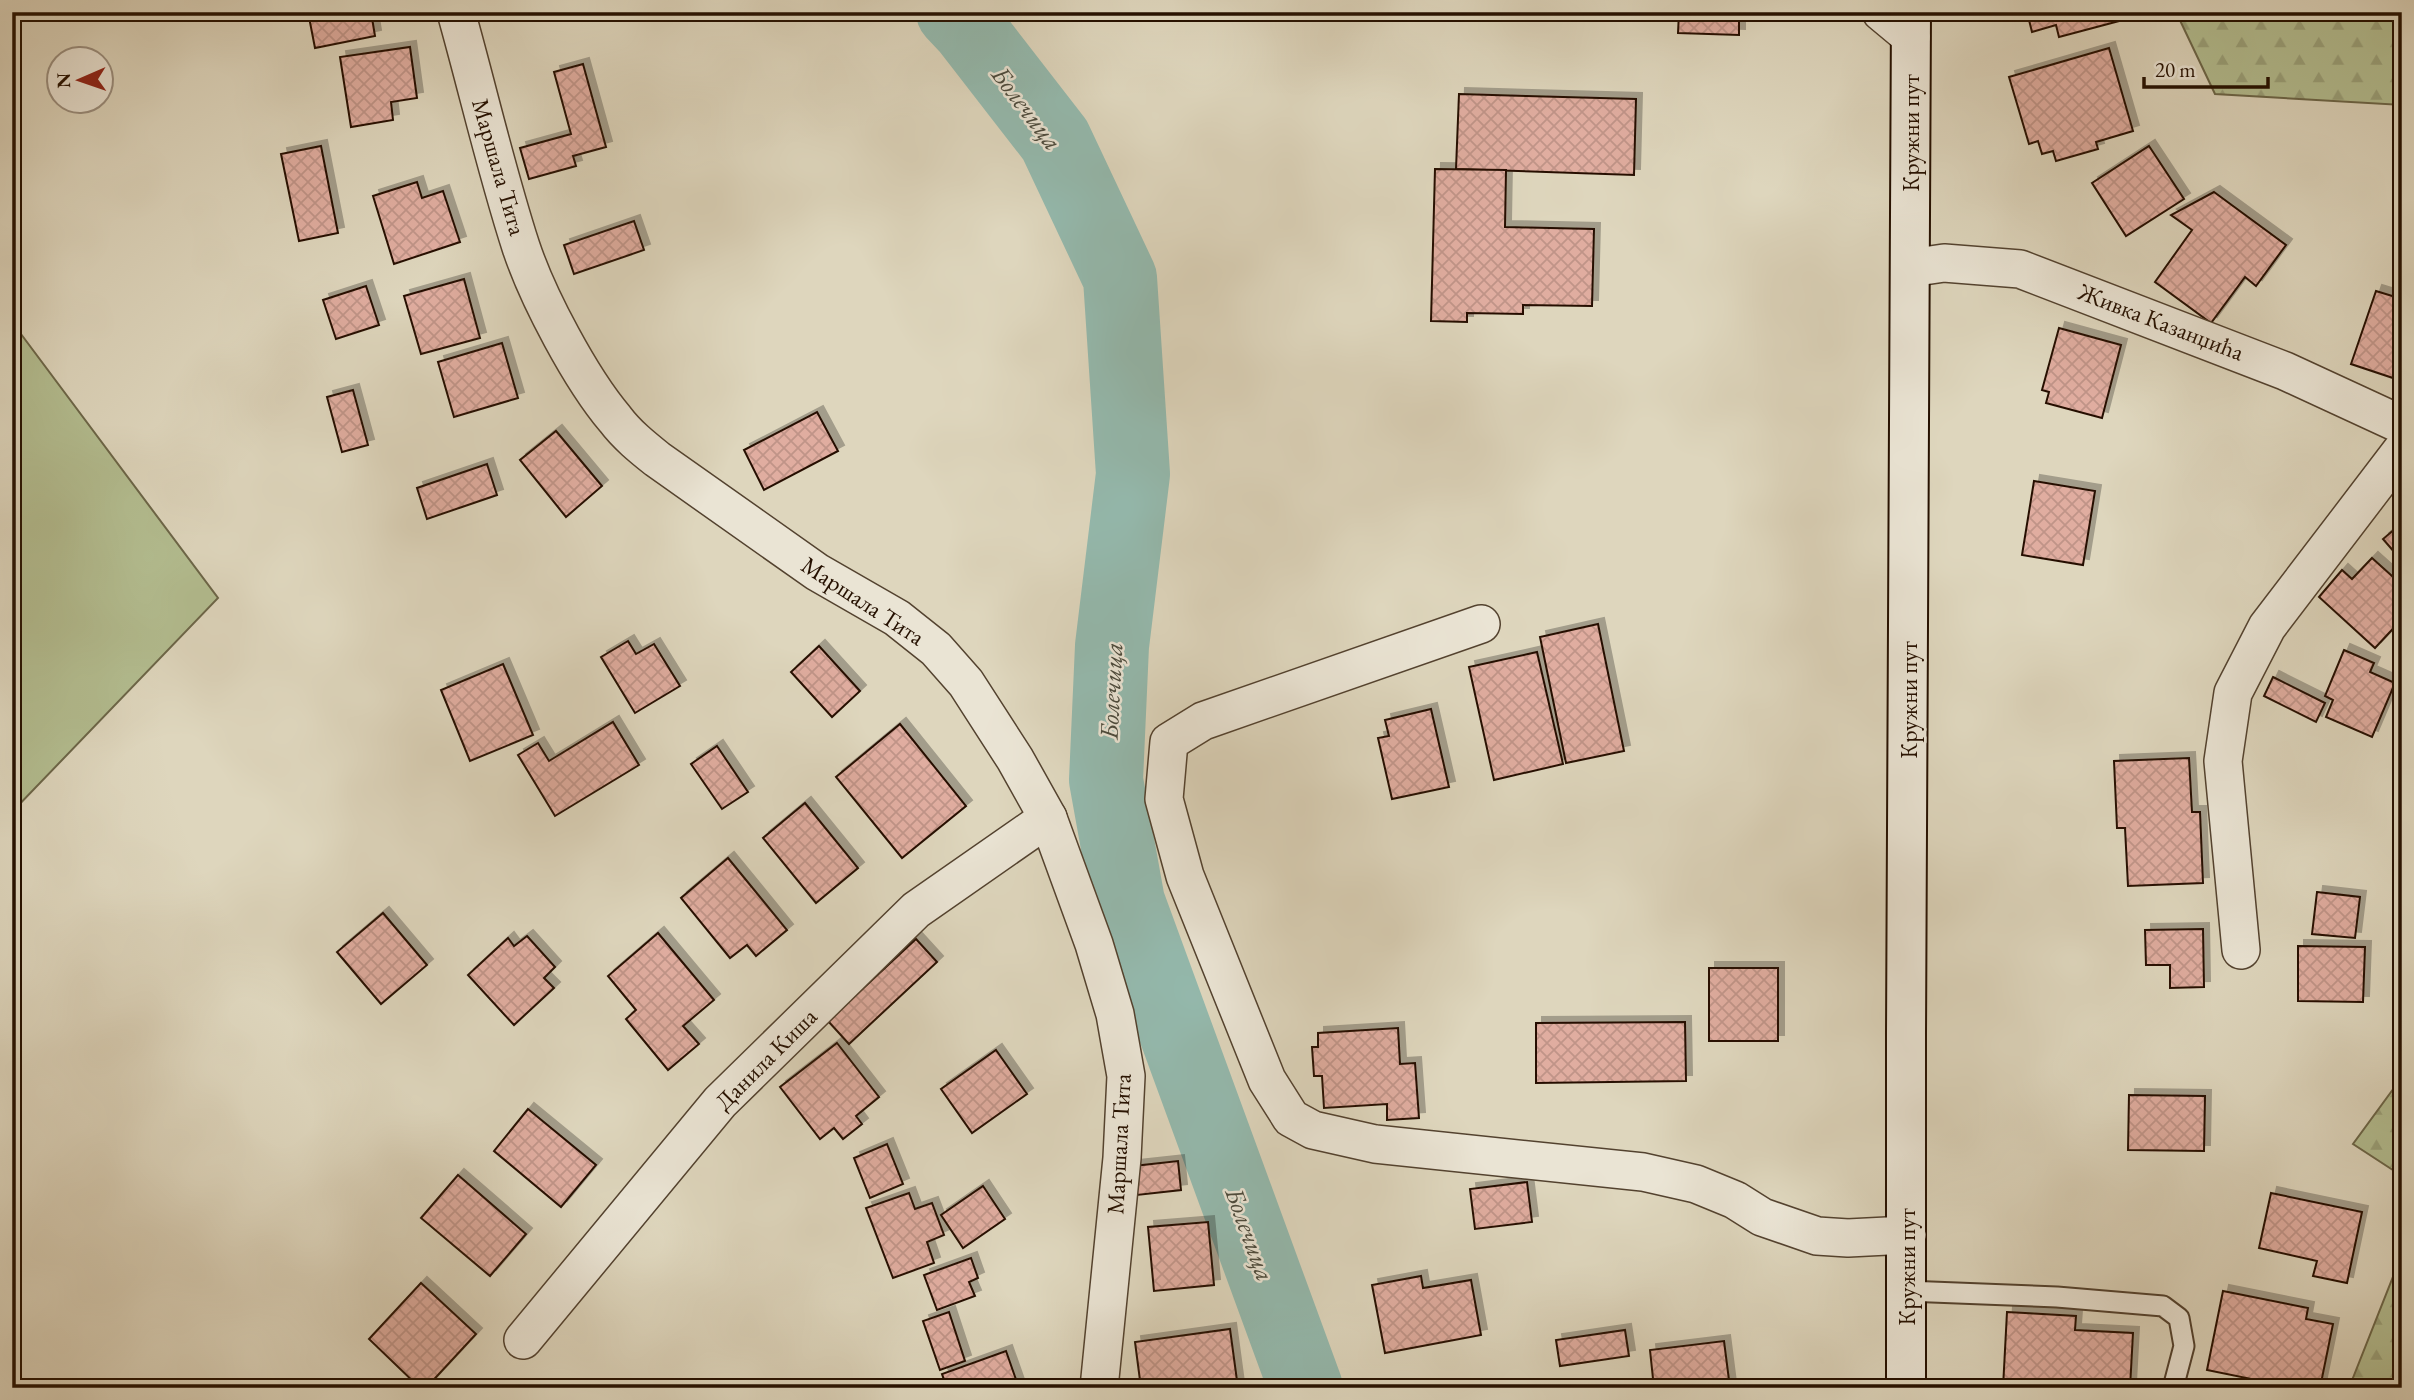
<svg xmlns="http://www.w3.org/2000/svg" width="2414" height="1400" viewBox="0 0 2414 1400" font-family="'EB Garamond',serif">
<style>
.green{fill:#b3bd90;stroke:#6c6648;stroke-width:2}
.forest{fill:url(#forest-firs);stroke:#6c6648;stroke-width:2}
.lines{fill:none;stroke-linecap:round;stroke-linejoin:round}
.river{stroke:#94b9ad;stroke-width:74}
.building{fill:url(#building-cross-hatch);stroke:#251000;stroke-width:2;filter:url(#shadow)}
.service-casing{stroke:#53422f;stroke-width:23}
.minor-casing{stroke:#53422f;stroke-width:40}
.secondary-casing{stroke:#251000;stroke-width:42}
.service{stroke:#eae4d4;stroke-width:19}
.minor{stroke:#eae4d4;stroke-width:37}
.secondary{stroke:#eae4d4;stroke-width:38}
.labels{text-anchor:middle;stroke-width:5;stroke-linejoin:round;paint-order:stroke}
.street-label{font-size:24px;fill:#251000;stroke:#eae4d4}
.water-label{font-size:26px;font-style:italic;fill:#4c4b3d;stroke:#eae4d4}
</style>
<defs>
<pattern id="forest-firs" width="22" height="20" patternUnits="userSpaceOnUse" patternTransform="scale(1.75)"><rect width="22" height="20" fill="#b3bd90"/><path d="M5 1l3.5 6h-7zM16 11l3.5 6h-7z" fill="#9aa17a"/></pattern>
<pattern id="building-cross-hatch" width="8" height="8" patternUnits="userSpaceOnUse" patternTransform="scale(1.75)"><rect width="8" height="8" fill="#e0ada0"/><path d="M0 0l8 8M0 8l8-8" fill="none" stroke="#c09488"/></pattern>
<filter id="shadow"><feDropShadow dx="6" dy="-6" stdDeviation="0" flood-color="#0004"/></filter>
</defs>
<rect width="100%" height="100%" fill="#ded6bd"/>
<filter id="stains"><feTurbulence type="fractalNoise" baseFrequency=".00286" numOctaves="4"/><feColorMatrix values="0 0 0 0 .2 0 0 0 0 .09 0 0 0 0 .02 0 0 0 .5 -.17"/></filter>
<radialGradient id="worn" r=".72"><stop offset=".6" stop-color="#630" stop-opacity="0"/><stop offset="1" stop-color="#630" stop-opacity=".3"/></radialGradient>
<polygon class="green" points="12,322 218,598 12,812"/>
<g class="forest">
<polygon points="2176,12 2402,12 2402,105 2215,94"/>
<polygon points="2402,1077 2402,1176 2353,1144"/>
<polygon points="2402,1254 2402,1388 2349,1388"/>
</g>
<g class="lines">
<polyline class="river" points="953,12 969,29 1055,140 1120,278 1133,474 1112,646 1106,780 1128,902 1306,1388"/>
</g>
<g class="building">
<polygon points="308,12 371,12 375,36 315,48"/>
<polygon points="1679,12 1739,12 1739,35 1678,33"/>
<polygon points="2027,12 2137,12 2138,16 2059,37 2056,25 2032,32"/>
<polygon points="410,47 417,98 391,102 393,120 351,127 340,57"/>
<polygon points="2109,48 2133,131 2096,142 2098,149 2056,161 2053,151 2042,154 2038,141 2029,144 2009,77"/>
<polygon points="583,64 606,147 573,156 576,166 529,179 520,148 571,134 554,72"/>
<polygon points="1459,94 1636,99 1634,175 1456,169"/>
<polygon points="321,146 338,233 299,241 281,154"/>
<polygon points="2149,146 2184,199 2126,236 2092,183"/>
<polygon points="1435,169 1506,170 1505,227 1594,229 1592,306 1523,305 1523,314 1467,313 1467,322 1431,321"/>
<polygon points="417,182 422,198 443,191 460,242 394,264 373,196"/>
<polygon points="2214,192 2286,245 2256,286 2245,277 2211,323 2155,282 2192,230 2171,215"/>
<polygon points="634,221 644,250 574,274 564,245"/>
<polygon points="464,279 480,338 421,354 404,296"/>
<polygon points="366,286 379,325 336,339 323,300"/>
<polygon points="2376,291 2402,299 2402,381 2351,364"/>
<polygon points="2059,328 2121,345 2102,418 2046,403 2049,392 2042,390"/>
<polygon points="502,343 518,398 454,417 438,362"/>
<polygon points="353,390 368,445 342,452 327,397"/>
<polygon points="817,412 838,451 764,490 744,450"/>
<polygon points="556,431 602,486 566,517 520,460"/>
<polygon points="487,464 497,495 427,519 417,488"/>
<polygon points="2034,481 2095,491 2083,565 2022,555"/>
<polygon points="2402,523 2402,561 2383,539"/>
<polygon points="2372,558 2402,585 2402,619 2375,648 2319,597 2342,570 2352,579"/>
<polygon points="1598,624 1624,751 1566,763 1540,637"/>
<polygon points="628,641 636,654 654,644 680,686 635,713 601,657"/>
<polygon points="819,646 860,691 832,717 791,672"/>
<polygon points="2344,650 2374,663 2370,672 2395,683 2372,737 2326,717 2333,700 2325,696"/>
<polygon points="1537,652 1563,764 1494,780 1469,667"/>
<polygon points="503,664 533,735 470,761 441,690"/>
<polygon points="2273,677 2325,703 2316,722 2264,696"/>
<polygon points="1431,709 1449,787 1392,799 1378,738 1389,736 1385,720"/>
<polygon points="613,722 639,765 555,816 518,755 538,743 549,761"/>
<polygon points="900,724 966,806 902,858 836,777"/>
<polygon points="717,746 748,792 722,809 691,764"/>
<polygon points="2189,758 2192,812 2200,812 2203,883 2128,886 2125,828 2117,828 2114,761"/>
<polygon points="805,803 858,868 816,903 763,838"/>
<polygon points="728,858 787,930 756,956 747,945 730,958 681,898"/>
<polygon points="2317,892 2360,897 2355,938 2312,934"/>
<polygon points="383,913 427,965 381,1004 337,952"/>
<polygon points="2203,929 2204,987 2170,988 2170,965 2146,965 2145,930"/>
<polygon points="658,933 714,1000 683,1026 699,1044 668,1070 626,1019 636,1010 608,976"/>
<polygon points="527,936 555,967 544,978 554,988 514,1025 468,975 508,938 514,946"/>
<polygon points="916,939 937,962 849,1044 828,1021"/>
<polygon points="2298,946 2365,947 2363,1002 2298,1001"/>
<rect x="1709" y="968" width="69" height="73"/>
<polygon points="1685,1022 1686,1081 1536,1083 1536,1023"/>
<polygon points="1398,1028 1400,1064 1415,1063 1419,1118 1387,1120 1387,1104 1324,1108 1322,1076 1314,1076 1312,1047 1318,1047 1318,1033"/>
<polygon points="837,1043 879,1097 856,1116 862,1124 843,1139 834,1128 820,1139 780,1087"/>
<polygon points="996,1050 1027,1094 972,1133 941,1089"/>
<polygon points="2129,1095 2205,1096 2204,1151 2128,1150"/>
<polygon points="528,1109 596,1165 561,1207 494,1151"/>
<polygon points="887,1144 903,1184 870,1198 854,1158"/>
<polygon points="1178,1161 1181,1190 1137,1195 1134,1166"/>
<polygon points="458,1175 526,1234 490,1276 421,1218"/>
<polygon points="1527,1182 1532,1222 1475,1229 1470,1189"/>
<polygon points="983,1186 1005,1219 963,1248 941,1215"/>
<polygon points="909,1193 915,1209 932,1203 944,1235 927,1242 934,1263 893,1278 866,1208"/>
<polygon points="2271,1193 2362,1212 2347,1283 2313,1276 2317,1261 2259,1248"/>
<polygon points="1208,1222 1214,1285 1154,1291 1148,1227"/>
<polygon points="971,1258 978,1278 969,1282 975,1296 937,1310 924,1275"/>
<polygon points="1421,1276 1423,1288 1471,1280 1481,1335 1385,1353 1372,1285"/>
<polygon points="421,1283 476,1334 426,1388 420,1388 369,1339"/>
<polygon points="2223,1291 2308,1308 2306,1319 2333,1324 2320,1388 2295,1388 2207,1370"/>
<polygon points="949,1312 965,1361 940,1370 923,1321"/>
<polygon points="2007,1312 2076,1316 2075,1330 2133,1333 2130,1388 2003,1388"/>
<polygon points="1230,1329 1238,1388 1141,1388 1135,1342"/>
<polygon points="1625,1330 1629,1356 1560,1366 1556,1340"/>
<polygon points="1724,1341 1730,1388 1654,1388 1650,1350"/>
<polygon points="1006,1351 1019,1388 947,1388 942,1374"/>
</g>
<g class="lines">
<defs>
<polyline id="service" points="1906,1291 2057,1297 2163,1306 2179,1318 2184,1346 2173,1388"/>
<g id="minor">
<path d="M456 12C478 90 496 170 521 247 538 298 581 379 615 419 627 435 642 447 657 459L817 572 897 618 936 649 966 683 1015 759 1048 818 1094 944 1115 1014 1126 1076 1122 1158 1099 1388"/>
<polyline points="1881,12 1911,37"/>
<polyline points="1910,268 1944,263 2020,269 2285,371 2402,425"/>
<polyline points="1481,624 1203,721 1169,742 1164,799 1185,876 1267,1080 1291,1118 1313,1130 1375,1144 1643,1172 1696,1184 1735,1200 1762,1217 1817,1236 1848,1238 1907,1235"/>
<polyline points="2241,950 2223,761 2233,693 2267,627 2402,450"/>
<polyline points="523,1340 720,1102 916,910 1048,818"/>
</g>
<polyline id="secondary" points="1906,1388 1906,1034 1911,12"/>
</defs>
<use href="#service" class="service-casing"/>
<use href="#minor" class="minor-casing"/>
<use href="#secondary" class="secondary-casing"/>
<use href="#service" class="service"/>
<use href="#minor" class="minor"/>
<use href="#secondary" class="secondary"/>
</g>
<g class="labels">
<g class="street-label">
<text transform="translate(1911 133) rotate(-90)" y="8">Кружни пут</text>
<text transform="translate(499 167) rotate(74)" y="8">Маршала Тита</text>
<text transform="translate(2161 322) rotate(21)" y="8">Живка Казанџића</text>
<text transform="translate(863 601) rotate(33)" y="8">Маршала Тита</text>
<text transform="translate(1909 700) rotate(-90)" y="8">Кружни пут</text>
<text transform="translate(766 1059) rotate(-45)" y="8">Данила Киша</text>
<text transform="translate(1119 1144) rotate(-87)" y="8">Маршала Тита</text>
<text transform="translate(1907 1267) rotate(-90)" y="8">Кружни пут</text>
</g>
<g class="water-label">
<text transform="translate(1027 108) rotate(53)" y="9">Болечица</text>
<text transform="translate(1111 691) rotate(-87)" y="9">Болечица</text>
<text transform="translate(1250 1234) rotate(70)" y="9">Болечица</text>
</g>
</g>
<rect width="2414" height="1400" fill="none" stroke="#ded6bd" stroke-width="42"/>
<rect x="14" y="14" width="2386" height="1372" fill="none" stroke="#251000" stroke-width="3.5"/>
<rect x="21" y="21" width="2372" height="1358" fill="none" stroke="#251000" stroke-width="2"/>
<g transform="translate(80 80) rotate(268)"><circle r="33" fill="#eae4d4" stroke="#9b8f7f" stroke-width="2"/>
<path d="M0-5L12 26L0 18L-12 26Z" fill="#8f2418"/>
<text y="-10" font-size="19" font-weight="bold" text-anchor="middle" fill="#251000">N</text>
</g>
<path d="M2144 77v10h124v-10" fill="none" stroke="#251000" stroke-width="3.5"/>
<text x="2155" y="77" font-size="21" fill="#251000" stroke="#eae4d4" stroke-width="5" paint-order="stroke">20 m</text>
<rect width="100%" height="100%" filter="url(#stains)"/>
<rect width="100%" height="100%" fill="url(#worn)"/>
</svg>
